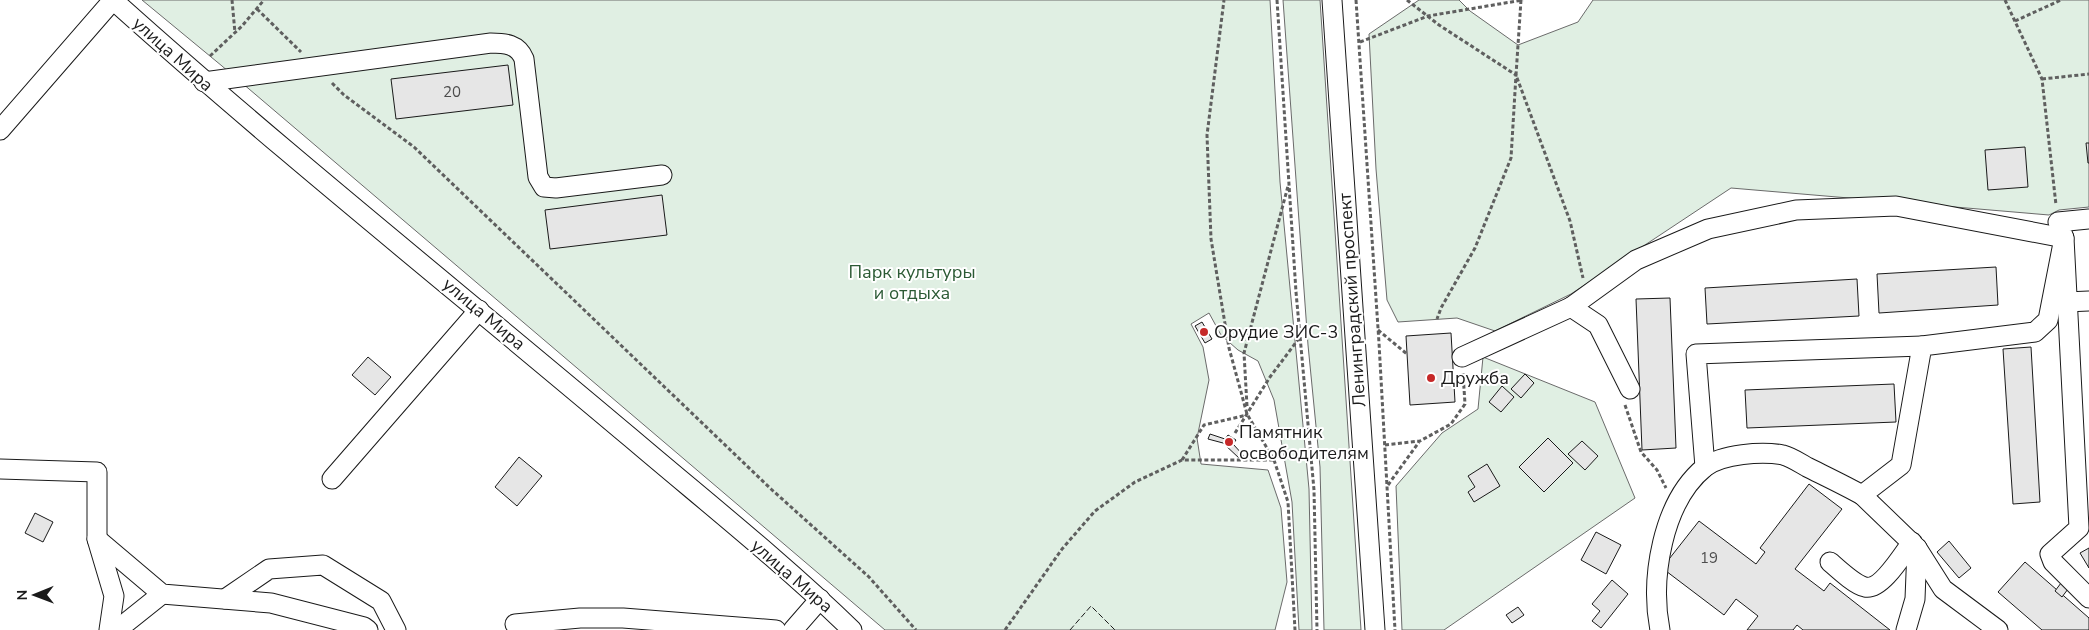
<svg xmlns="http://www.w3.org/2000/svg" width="2089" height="630" viewBox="0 0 2089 630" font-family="'Nunito Sans',sans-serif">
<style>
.green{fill:#e0efe3;stroke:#6a6a6a}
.building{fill:#e6e6e6;stroke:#1a1a1a}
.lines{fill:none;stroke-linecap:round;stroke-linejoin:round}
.minor-casing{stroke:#1a1a1a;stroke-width:21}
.path{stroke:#5f5f5f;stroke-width:3;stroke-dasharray:4 2.5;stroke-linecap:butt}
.minor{stroke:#fff;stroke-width:19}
.fence{stroke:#1a1a1a;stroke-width:1;stroke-dasharray:6 2.5;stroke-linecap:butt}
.poi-dot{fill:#c62828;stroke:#fff;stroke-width:2}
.labels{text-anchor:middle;stroke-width:4;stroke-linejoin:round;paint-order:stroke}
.number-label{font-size:15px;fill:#4d4d4d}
.street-label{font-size:18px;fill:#1a1a1a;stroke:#fff}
.park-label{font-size:18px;fill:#2b5a34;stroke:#fff}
.poi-label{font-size:18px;fill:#1a1a1a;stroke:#fff;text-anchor:start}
</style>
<rect width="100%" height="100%" fill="#fff"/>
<g class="green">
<polygon points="142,0 1270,0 1280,182 1309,489 1312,630 1299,630 1292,502 1274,400 1258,361 1238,350 1221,335 1209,313 1191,324 1203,347 1209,380 1197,438 1201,464 1268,470 1281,508 1287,582 1275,630 885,630 222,66"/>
<polygon points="1283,0 1320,0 1361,630 1324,630 1320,467 1308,345"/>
<polygon points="1419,0 1459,0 1470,11 1518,45 1578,22 1593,0 2089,0 2089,207 2059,210 2049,215 1731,188 1571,294 1495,331 1457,318 1398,322 1387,300 1376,169 1369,34"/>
<polygon points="1483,357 1595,402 1635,498 1444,630 1402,630 1396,486 1442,433 1478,409"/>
</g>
<g class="building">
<polygon points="508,65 513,105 396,119 391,79"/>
<polygon points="2086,143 2089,143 2089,163 2088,163"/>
<polygon points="2025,147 2028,187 1988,190 1985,150"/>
<polygon points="662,195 667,235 550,249 545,210"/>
<polygon points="1996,267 1998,305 1879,313 1877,274"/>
<polygon points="1857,279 1859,316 1707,324 1705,288"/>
<polygon points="1670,298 1676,448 1642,450 1636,299"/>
<polygon points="1202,322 1212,339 1205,343 1195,326"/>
<polygon points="1451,333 1455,402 1410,405 1406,336"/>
<polygon points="2031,347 2040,502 2013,504 2003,349"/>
<polygon points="368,357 391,377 375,395 352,375"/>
<polygon points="1525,374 1534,383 1521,398 1511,389"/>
<polygon points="1894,384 1896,422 1747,428 1745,390"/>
<polygon points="1502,386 1514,397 1501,412 1489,402"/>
<polygon points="1210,434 1225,439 1228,435 1236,440 1233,444 1244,456 1240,459 1223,443 1208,439"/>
<polygon points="1548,438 1573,463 1544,492 1519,467"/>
<polygon points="1582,441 1598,456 1585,470 1568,454"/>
<polygon points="519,457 542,476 517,506 495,487"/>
<polygon points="1487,464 1500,486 1474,502 1468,492 1475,487 1468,476"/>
<polygon points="1809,484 1842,509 1795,569 1824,591 1830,583 1890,630 1803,630 1797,625 1793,630 1747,630 1758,616 1736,599 1724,615 1662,568 1699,521 1756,564 1765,552 1760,548"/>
<polygon points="35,513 53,522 43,542 25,533"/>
<polygon points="1596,532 1621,545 1606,574 1581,560"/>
<polygon points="1949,541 1971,568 1959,578 1937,552"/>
<polygon points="2089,548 2089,568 2080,553"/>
<polygon points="2025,562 2089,618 2089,630 2042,630 1998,592"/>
<polygon points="1612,580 1628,594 1601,628 1592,621 1600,611 1592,604"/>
<polygon points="2061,583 2068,589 2062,597 2055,591"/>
<polygon points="1518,607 1524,615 1512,623 1506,615"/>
</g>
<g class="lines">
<defs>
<g id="minor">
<path d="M113 0C281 151 458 292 631 438 705 501 782 562 852 630"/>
<polyline points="1332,0 1375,630"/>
<path d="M204 82 491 43C505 43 518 44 524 59L538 177 544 187 556 188 662 175"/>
<polyline points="0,130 113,0"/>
<polyline points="2066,302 2089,301"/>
<polyline points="1571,307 1636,260 1708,229 1796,210 1896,206 2064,238 2079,528 2050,554 2053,562 2089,598"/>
<polyline points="1462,357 1571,307 1598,325 1630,389"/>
<polyline points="1705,467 1696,354 1922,346"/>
<polyline points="0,469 97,472 97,539 114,596 109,630"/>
<polyline points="332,479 479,310"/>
<polyline points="97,539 162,594 271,603 364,627 368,630"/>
<path d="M1830 562C1838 569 1855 585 1865 587 1881 591 1903 554 1912 542"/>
<polyline points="225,599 269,569 323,565 381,601 396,630"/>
<polyline points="515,624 580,618 623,618 776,630"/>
<polyline points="117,630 162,594"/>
<polyline points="793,630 820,599"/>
<path d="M1660 630C1650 579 1662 502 1705 467 1722 454 1762 451 1783 455 1791 457 1800 463 1807 467 1825 476 1844 485 1862 495"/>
<polyline points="1906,630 1915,599 1917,548"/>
<polyline points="1998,630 1943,589 1917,548 1862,495 1901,465 1922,346 2035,332 2048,320 2064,238 2058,222 2089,219"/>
</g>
</defs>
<use href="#minor" class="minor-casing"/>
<g class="path">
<polyline points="232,0 235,33"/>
<polyline points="1277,0 1296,292 1314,490 1317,630"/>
<polyline points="1356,0 1379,343 1395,630"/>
<polyline points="1407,0 1439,25 1516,75 1511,158 1475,248 1441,308 1437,319"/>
<polyline points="1521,0 1516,75 1570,221 1583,278"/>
<polyline points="2005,0 2042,79 2056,205"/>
<polyline points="257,9 301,52"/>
<polyline points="2015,21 2061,0"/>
<polyline points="1360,42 1428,16 1523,0"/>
<polyline points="210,56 242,26 264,0"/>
<polyline points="2042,79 2089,74"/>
<polyline points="332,83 344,95 414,147 771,489 869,577 916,630"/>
<polyline points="1378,330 1407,354"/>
<polyline points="1625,405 1641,452 1657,470 1666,488"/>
<polyline points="1247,406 1244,353 1288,186"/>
<polyline points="1235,433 1270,377 1300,337"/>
<polyline points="1385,445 1420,441 1451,424 1465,404 1463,373"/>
<polyline points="1182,460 1204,425 1247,415"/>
<polyline points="1274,460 1288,502 1295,630"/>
<polyline points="1388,485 1419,442"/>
<polyline points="1005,630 1062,549 1095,511 1135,482 1182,460 1274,460 1247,414 1229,348 1211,239 1207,135 1224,0"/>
</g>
<use href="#minor" class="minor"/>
<polyline class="fence" points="1070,630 1091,606 1115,630"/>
</g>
<g class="poi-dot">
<circle cx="1204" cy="332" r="5"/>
<circle cx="1431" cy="378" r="5"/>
<circle cx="1229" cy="442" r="5"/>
</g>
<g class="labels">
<g class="number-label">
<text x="452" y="97">20</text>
<text x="1709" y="563">19</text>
</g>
<g class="street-label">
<text transform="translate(173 54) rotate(42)" y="6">улица Мира</text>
<text transform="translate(1352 300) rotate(-94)" y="6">Ленинградский проспект</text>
<text transform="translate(484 314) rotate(40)" y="6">улица Мира</text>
<text transform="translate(792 576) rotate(41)" y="6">улица Мира</text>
</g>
<g class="park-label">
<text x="912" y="278">Парк культуры<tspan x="912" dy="21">и отдыха</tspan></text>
</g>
<g class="poi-label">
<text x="1214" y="338">Орудие ЗИС-3</text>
<text x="1441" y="384">Дружба</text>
<text x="1239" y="438">Памятник<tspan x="1239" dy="21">освободителям</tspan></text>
</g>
</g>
<g transform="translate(35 595) rotate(269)" stroke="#ffffff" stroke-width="4" paint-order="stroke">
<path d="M0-4L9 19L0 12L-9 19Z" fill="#1a1a1a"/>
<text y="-8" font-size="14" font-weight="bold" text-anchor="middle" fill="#1a1a1a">N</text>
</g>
</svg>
